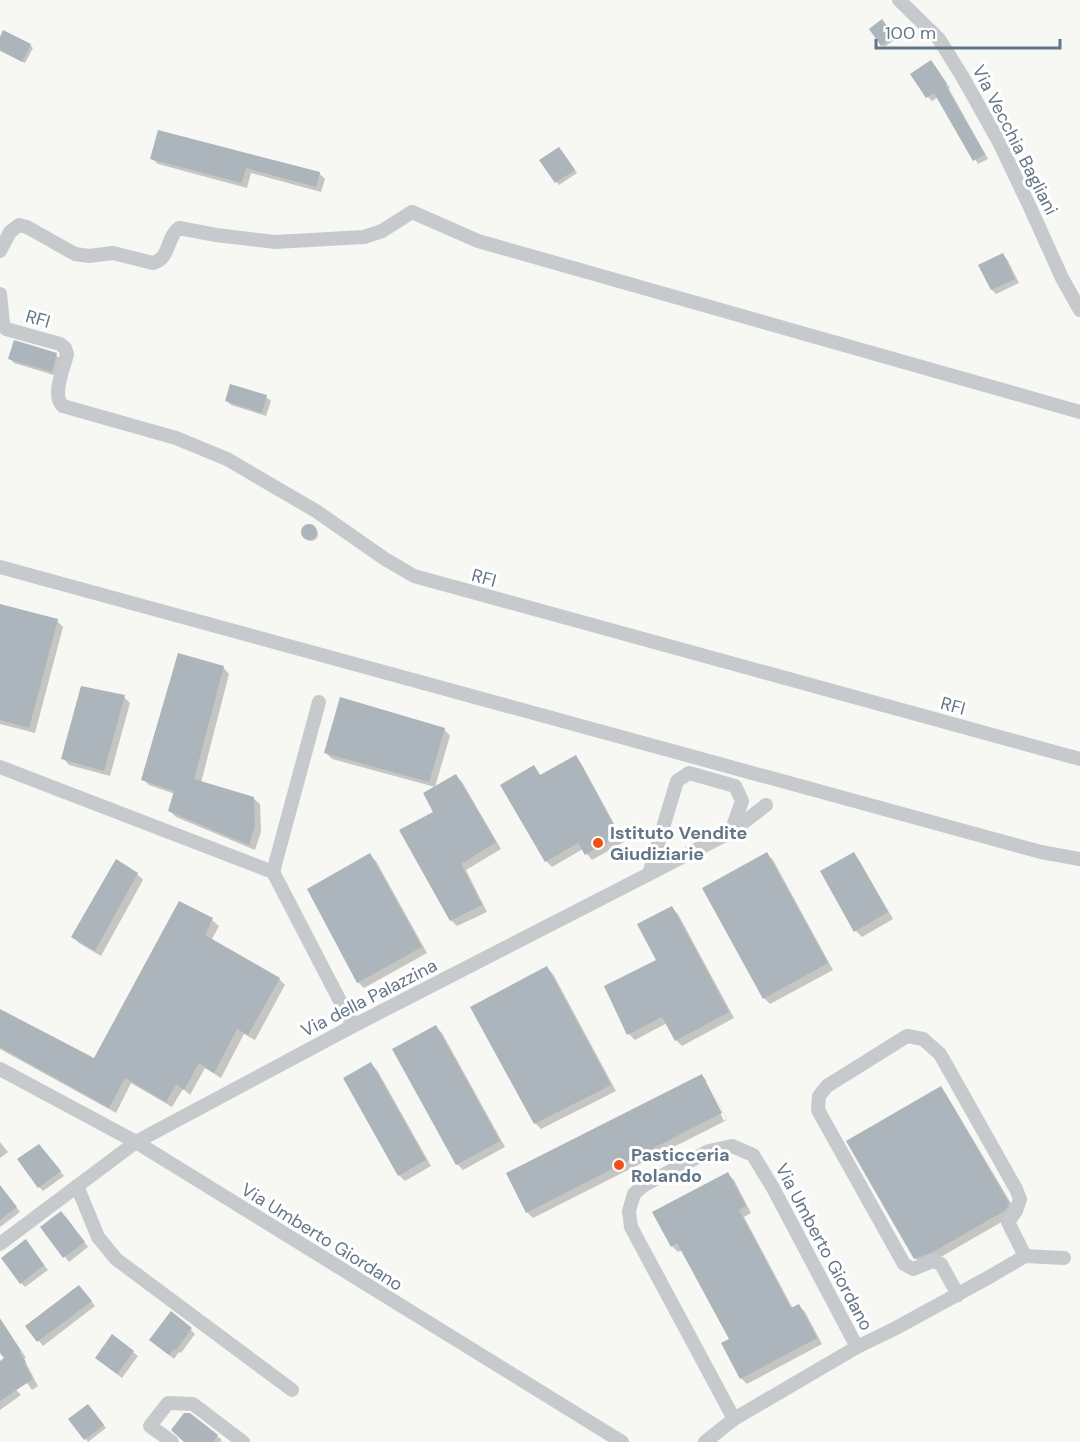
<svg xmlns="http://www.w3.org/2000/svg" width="1080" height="1442" viewBox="0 0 1080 1442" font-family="'DM Sans',sans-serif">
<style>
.shadow{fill:#0003}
.building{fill:#acb5bb}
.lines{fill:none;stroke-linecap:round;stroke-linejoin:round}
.minor{stroke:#c6cacd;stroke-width:14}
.poi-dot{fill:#f44e16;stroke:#fff;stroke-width:2}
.labels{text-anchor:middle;stroke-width:6;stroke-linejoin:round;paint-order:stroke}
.street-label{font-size:18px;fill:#637687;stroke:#fff}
.poi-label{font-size:18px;font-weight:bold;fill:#637687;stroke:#fff;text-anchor:start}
</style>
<rect width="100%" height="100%" fill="#f7f7f3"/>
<g class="shadow">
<polygon points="885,24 896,39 884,47 882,45"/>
<polygon points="0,41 30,45 33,48 25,63 0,51"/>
<polygon points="935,66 950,88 949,89 988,159 978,164 938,97 932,101 928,97"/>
<polygon points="562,151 577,173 559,185 542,161"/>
<polygon points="152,159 319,173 325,179 321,192 251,173 247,188 158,164"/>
<polygon points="1003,255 1007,259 1019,283 996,294 992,290"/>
<polygon points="15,342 57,356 61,360 57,376 14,363 10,359"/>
<polygon points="266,397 271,401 266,416 231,405 226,400"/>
<circle cx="311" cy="534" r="7"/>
<polygon points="0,605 57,621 63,627 35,733 0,724"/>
<polygon points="223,667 229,674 201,783 253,798 260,804 261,832 255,850 176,817 170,811 175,794 149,785 143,779"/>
<polygon points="124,697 130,703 110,776 69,765 63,758"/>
<polygon points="444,729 450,736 435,787 332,759 326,753"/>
<polygon points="575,757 581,763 624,842 592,860 583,849 552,867 546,861 534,767 541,776"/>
<polygon points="456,776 462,782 501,849 466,870 487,912 457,926 451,920 435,813"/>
<polygon points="767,854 773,860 833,970 770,1004 764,998 704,889"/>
<polygon points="853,854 859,860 893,919 862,937 856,931"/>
<polygon points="370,855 376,861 427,953 364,988 358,982"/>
<polygon points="137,874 143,880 101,956 79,943 73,937"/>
<polygon points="180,903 212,920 219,926 211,941 279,979 285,985 255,1040 244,1034 221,1078 205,1068 190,1095 183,1089 172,1107 131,1083 116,1113 0,1049 0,1011 94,1060"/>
<polygon points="671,907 678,914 734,1018 682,1046 676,1040 667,1023 635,1040 629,1034 658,960"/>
<polygon points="547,968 553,974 616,1091 541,1129 535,1123"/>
<polygon points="436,1027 442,1033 505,1147 463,1170 457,1164"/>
<polygon points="371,1064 377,1070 431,1166 405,1181 399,1175"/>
<polygon points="702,1076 707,1081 704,1081 724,1121 727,1119 708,1082 727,1120 533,1218 527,1212"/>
<polygon points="940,1088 946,1094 1015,1210 1012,1216 939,1258 921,1264 915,1258"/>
<polygon points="0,1142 8,1152 0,1158"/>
<polygon points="43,1150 64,1176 43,1191 39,1187"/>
<polygon points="727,1174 734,1180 751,1213 744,1217 793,1309 799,1306 805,1312 822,1344 747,1384 741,1378 731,1340 683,1250 678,1252 672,1246"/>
<polygon points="0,1186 20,1212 0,1227"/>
<polygon points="66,1217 88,1247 69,1262 42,1227"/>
<polygon points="30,1246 48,1270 25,1287 21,1283"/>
<polygon points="83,1291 95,1306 43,1346 27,1326"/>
<polygon points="0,1318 26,1358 24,1359 38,1386 32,1390 0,1346"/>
<polygon points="191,1330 195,1334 181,1353 179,1352 174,1359 155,1344"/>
<polygon points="113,1336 138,1356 122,1378 101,1362"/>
<polygon points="0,1373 21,1395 0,1410"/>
<polygon points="91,1409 106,1428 88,1442 70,1419"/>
<polygon points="189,1414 217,1436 222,1440 220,1442 187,1442"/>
</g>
<g class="building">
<polygon points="882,19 894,36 881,46 869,29"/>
<polygon points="3,30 31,44 22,62 0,50 0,37"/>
<polygon points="931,60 947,84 945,85 985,154 973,161 934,93 926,98 910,74"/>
<polygon points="158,130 320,172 316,187 246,168 242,183 150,159"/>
<polygon points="559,147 575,170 555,183 539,160"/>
<polygon points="1003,253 1015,279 991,290 978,265"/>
<polygon points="14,340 57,353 52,372 8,359"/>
<polygon points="230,384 267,395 262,413 225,401"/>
<circle cx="309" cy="532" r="8"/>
<polygon points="0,604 58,619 29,728 0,720"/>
<polygon points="178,653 224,666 194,779 254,797 255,825 249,845 168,811 174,791 141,780"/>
<polygon points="81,686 125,695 104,771 61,759"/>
<polygon points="340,697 445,728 429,782 324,753"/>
<polygon points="576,755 619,835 585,855 578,843 545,862 500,785 534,765 540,775"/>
<polygon points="456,774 496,842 461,864 482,905 450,921 399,830 433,812 423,793"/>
<polygon points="767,852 828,963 763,999 702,888"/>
<polygon points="854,852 888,912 854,932 820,871"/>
<polygon points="370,853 422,947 357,983 307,889"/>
<polygon points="116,859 138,873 95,951 71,937"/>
<polygon points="179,901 213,918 205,935 280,978 248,1035 237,1029 214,1073 199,1063 184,1090 176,1084 166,1102 125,1078 109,1108 0,1047 0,1009 94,1058"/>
<polygon points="672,906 729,1012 675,1041 662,1017 627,1035 604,986 656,960 637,924"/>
<polygon points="547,966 611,1085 534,1124 470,1007"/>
<polygon points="436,1025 500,1141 456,1165 392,1049"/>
<polygon points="371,1062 426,1160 398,1176 343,1078"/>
<polygon points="702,1074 722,1113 526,1213 506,1173"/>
<polygon points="941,1086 1009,1203 1006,1210 933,1252 914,1259 846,1141"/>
<polygon points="39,1144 61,1171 38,1188 17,1159"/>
<polygon points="728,1172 746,1206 739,1210 791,1308 799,1304 817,1338 740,1379 721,1343 729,1339 677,1243 671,1247 652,1212"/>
<polygon points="0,1185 17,1207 0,1220"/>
<polygon points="61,1211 85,1242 63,1258 40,1227"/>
<polygon points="26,1239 44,1265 20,1284 1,1258"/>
<polygon points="79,1285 92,1301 37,1342 25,1326"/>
<polygon points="171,1311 192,1328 176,1350 174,1349 169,1355 149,1340"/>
<polygon points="0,1319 21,1351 19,1352 26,1362 24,1363 33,1379 0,1401 0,1361 4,1358 0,1353"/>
<polygon points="112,1334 134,1351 117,1374 95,1358"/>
<polygon points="88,1404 104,1425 84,1440 68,1419"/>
<polygon points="184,1413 190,1413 218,1435 213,1442 184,1442 171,1430"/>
</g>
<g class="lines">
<g class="minor">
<polyline points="899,0 939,39 962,76 999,142 1029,205 1062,278 1080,310"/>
<path d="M0 251 10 232 19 225 27 227 75 254 89 256 113 253 153 263C171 258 166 237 179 228L216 235 275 242 364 237 382 231 412 212 478 241 1080 412"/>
<path d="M0 294 3 324 6 329 60 344 65 348 67 354C64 368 51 396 63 406L176 438 227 459 316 511 385 559 414 576 1080 759"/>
<polyline points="0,567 1041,852 1080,859"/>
<polyline points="0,767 273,872 353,1026"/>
<polyline points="273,872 319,702"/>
<polyline points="649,874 677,781 689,773 735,786 742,801 731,832"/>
<polyline points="0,1069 136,1142 622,1442"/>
<polyline points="77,1186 98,1237 116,1259 292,1390"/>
<polyline points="0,1244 136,1142 353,1026 731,832 766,805"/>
<polyline points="958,1295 941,1264 933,1261 913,1269 904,1264 818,1110 819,1096 827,1086 907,1036 923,1039 940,1054 1016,1189 1020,1199 1016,1211 1008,1222 1025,1256"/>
<polyline points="734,1419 631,1227 629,1211 634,1194 644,1185 709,1151 732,1146 753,1155 773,1188 857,1347"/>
<polyline points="172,1442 150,1426 168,1403 193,1404 243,1442"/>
<polyline points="705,1442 734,1419 857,1347 896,1328 991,1276 1025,1256 1064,1258"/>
</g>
</g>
<g class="poi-dot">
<circle cx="598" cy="843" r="6"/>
<circle cx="619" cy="1165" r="6"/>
</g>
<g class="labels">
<g class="street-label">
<text transform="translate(1015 140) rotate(63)" y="6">Via Vecchia Bagliani</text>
<text transform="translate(38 319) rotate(16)" y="6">RFI</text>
<text transform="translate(484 578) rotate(15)" y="6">RFI</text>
<text transform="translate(953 706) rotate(15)" y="6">RFI</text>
<text transform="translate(369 998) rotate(-27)" y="6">Via della Palazzina</text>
<text transform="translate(322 1237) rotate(32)" y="6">Via Umberto Giordano</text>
<text transform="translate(824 1247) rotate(62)" y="6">Via Umberto Giordano</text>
</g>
<g class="poi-label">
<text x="610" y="839">Istituto Vendite<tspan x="610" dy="21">Giudiziarie</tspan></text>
<text x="631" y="1161">Pasticceria<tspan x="631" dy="21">Rolando</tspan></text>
</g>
</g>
<path d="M876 39v9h184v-9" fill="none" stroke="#637687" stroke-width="3"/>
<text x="885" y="39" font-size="18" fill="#637687" stroke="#ffffff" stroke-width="4.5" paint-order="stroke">100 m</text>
</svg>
